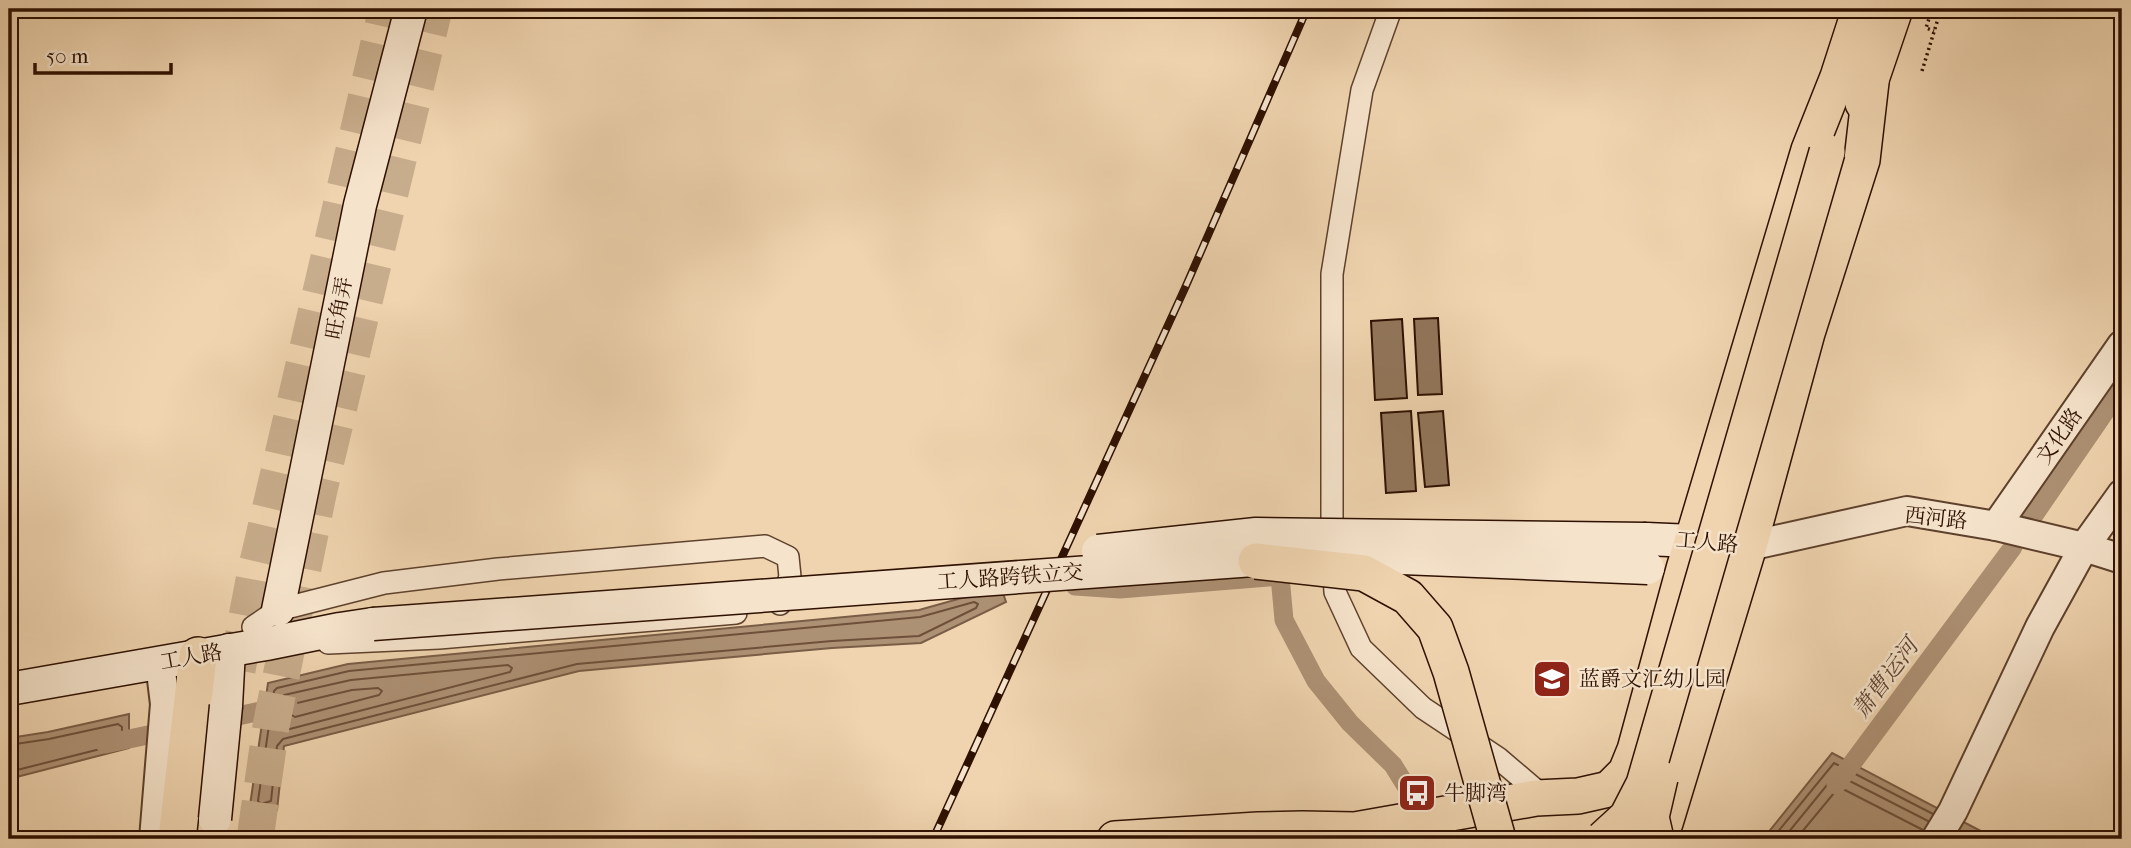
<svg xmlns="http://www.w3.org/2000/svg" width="2131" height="848" viewBox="0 0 2131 848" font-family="'IM FELL French Canon','Noto Serif SC',serif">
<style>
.water{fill:#ad9174;stroke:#7a5d46;stroke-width:2}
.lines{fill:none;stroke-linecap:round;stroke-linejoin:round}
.shore{stroke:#6e503a;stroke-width:2}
.canal{stroke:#ad9174;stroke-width:19}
.building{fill:#92765b;stroke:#2e1001;stroke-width:2}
.trunk-tunnel{stroke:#c8ad8c;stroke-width:37;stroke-dasharray:37 18;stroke-linecap:butt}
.minor-casing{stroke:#5e412c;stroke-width:24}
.tertiary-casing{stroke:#5e412c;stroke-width:32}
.secondary-casing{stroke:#2e1001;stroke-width:35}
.primary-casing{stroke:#2e1001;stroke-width:38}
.trunk-casing{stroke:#2e1001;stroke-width:40}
.path{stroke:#2e1001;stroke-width:3.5;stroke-dasharray:2 3.5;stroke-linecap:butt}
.minor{stroke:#f5e3cb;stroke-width:21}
.tertiary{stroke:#f5e3cb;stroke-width:28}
.secondary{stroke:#f5e3cb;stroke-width:32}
.primary{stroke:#efd4af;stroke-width:35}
.trunk{stroke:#efd4af;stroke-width:37}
.rail-casing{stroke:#2e1001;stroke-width:8}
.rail{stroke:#f5e3cb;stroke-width:5;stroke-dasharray:16;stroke-linecap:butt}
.secondary-bridge-casing{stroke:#2e1001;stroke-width:35;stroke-linecap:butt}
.primary-bridge-casing{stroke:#2e1001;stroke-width:38;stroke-linecap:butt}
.secondary-bridge{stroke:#f5e3cb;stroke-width:32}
.primary-bridge{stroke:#efd4af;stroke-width:35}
.labels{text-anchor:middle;stroke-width:5;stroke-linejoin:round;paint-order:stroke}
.street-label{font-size:21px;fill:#2e1001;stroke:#f5e3cb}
.poi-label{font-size:21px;fill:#2e1001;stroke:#f5e3cb;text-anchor:start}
.water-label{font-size:23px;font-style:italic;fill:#61442f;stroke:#f5e3cb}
</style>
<rect width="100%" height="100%" fill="#efd4af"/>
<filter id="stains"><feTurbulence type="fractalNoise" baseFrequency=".00286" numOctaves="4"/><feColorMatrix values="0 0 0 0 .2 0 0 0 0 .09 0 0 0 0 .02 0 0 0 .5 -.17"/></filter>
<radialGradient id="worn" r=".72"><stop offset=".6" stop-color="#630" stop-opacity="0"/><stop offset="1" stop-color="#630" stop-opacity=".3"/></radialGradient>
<g class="water">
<polygon points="1001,587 1006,602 921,643 832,648 579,671 284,746 277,810 249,812 268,683 348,664 919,610"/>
<polygon points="129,714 129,748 9,779 9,738 48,732"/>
<polygon points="1832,753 1996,839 1763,839"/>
</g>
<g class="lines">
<g class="shore">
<polygon points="974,602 978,604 976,608 919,636 832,641 577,664 283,739 277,746 271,801 261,804 258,801 274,691 277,688 349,671 920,617"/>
<polygon points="508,665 512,668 510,672 282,731 278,728 282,698 284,695 351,680"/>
<polygon points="378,688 382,691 379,695 295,717 290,714 293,704 352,690"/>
<polyline points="9,745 49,739 118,724 122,727 122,741 120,744 9,772"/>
<polyline points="1772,839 1834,763 1933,814"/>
<polyline points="1783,839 1836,774 1928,821"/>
<polyline points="1796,839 1839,787 1923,830"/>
</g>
<g class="canal">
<polyline points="2032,518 2122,387"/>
<polyline points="1075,586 1120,589 1280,576 1284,620 1316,681 1350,723 1393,765 1406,786"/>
<polyline points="215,721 288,705"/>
<polyline points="105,744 172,730"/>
<polyline points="1836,785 2013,547"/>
</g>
</g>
<g class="building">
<polygon points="1438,318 1442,394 1418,395 1414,319"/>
<polygon points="1402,319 1407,398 1375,400 1371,321"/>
<polygon points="1411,411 1416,491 1386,493 1381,413"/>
<polygon points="1443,411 1449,485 1425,487 1418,413"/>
</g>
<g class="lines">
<g class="trunk-tunnel">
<polyline points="237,670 255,575 387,9"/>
<polyline points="255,839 271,726 318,494 434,9"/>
</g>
<defs>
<g id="minor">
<polyline points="1391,9 1362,90 1332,274 1332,541 1335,592 1361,648 1423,708 1498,758 1545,798"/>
<polyline points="253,627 278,610 384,583 498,569 765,546 788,557 790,577 780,604"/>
<polyline points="328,643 439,638 736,613"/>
</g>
<g id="tertiary">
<polyline points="1996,526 2122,345"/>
<polyline points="1749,546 1907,511 1996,526 2084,547 2122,559"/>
<polyline points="154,839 165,704 160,663"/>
<polyline points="1936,839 1953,811 2040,627 2084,547 2122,494"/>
</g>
<g id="secondary">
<polyline points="1646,539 1716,542"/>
<polyline points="278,610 360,205 411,9"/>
<polyline points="9,689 266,644 340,629 373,624"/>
<polyline points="226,706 229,650"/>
<polyline points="1376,833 1441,839"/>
</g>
<g id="primary">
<polyline points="1863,103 1895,9"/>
<polyline points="1665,823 1749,546 1807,333 1862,160 1871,82"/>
<polyline points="1115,839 1258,830 1302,829 1355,830 1536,798 1578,796 1609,789 1626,772 1635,750 1684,569 1809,150 1838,77 1860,9"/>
</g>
<polyline id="trunk" points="177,839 198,656"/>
</defs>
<use href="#minor" class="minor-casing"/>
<use href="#tertiary" class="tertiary-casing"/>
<use href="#secondary" class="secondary-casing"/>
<use href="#primary" class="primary-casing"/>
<use href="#trunk" class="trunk-casing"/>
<g class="path">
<polyline points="1932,9 1926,28 1934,31"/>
<polyline points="1922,71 1941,9"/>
</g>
<use href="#minor" class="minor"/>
<use href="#tertiary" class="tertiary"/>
<use href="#secondary" class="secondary"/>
<use href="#primary" class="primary"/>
<use href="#trunk" class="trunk"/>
<defs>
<polyline id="rail" points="933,839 1185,288 1307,9"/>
</defs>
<use href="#rail" class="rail-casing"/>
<use href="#rail" class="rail"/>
<defs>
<g id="secondary-bridge">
<polyline points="1098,551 1256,534 1646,539"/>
<polyline points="1327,555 1648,568"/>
<polyline points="373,624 1282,558"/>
<polyline points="215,819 226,706"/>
</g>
<g id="primary-bridge">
<polyline points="1256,561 1364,573 1408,597 1435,628 1451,672 1498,839"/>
<polyline points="1603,839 1627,817 1644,784 1827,152"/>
<polyline points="1656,839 1651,817 1660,778"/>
</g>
</defs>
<use href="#secondary-bridge" class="secondary-bridge-casing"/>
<use href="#primary-bridge" class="primary-bridge-casing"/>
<use href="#secondary-bridge" class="secondary-bridge"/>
<use href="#primary-bridge" class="primary-bridge"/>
</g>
<defs>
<symbol id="school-square" viewBox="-11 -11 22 22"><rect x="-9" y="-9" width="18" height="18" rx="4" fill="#8f2418" stroke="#f5e3cb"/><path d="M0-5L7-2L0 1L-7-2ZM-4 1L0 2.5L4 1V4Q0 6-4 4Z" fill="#fff"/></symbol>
<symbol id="bus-square" viewBox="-11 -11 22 22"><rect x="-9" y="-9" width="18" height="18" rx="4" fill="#8f2418" stroke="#f5e3cb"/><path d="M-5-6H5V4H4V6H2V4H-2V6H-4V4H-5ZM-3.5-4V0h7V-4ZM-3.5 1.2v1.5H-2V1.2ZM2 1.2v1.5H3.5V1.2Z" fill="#fff"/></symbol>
</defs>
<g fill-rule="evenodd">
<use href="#school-square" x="1530" y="657" width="44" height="44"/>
<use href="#bus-square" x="1395" y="771" width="44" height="44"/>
</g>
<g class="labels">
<g class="street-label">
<text transform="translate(339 308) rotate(-79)" y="7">旺角弄</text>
<text transform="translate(2059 436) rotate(-55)" y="7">文化路</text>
<text transform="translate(1936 518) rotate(6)" y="7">西河路</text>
<text transform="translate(1707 542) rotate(5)" y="7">工人路</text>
<text transform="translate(1010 577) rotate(-4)" y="7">工人路跨铁立交</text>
<text transform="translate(191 657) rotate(-10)" y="7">工人路</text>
</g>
<g class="poi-label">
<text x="1579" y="686">蓝爵文汇幼儿园</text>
<text x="1444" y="800">牛脚湾</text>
</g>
<g class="water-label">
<text transform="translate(1885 678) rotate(-53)" y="8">萧曹运河</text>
</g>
</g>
<rect width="2131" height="848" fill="none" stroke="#efd4af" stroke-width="35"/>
<rect x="10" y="10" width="2110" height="827" fill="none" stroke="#2e1001" stroke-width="3.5"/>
<rect x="18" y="18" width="2096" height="813" fill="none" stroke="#2e1001" stroke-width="2"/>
<path d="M35 63v10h136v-10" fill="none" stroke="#2e1001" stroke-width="3.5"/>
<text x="46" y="63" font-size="21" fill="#2e1001" stroke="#f5e3cb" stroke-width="5" paint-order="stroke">50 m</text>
<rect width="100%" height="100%" filter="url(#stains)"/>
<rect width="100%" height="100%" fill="url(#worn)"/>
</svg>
